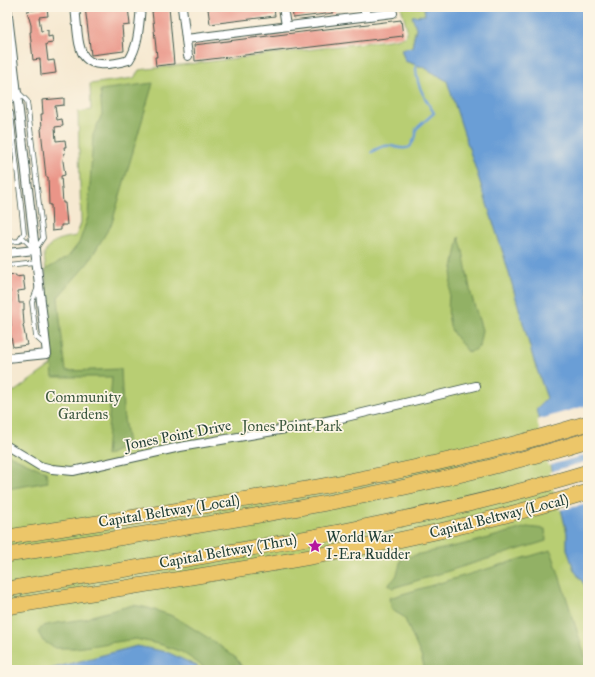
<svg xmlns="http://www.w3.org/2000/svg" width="595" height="677" viewBox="0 0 595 677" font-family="'IM FELL Great Primer',serif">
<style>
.green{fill:#b8ce73;stroke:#6c8654}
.forest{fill:#92b165;stroke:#58774c}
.water{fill:#6b9ed6;stroke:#456e85}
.pier{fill:#f6e9d1}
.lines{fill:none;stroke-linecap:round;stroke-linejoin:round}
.stream{stroke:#6b9ed6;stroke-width:2.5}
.building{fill:#ea9588}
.lane-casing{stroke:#3f574c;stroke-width:5.5}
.street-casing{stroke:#3f574c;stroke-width:10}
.highway-casing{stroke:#3f574c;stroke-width:16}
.lane{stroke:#fff;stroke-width:4}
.street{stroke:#fff;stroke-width:8}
.highway{stroke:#ecc669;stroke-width:15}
.labels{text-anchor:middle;stroke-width:3.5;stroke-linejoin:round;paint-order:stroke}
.park-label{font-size:15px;fill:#3e5a41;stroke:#fcf5e5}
.street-label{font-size:15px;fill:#1f3d34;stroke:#fcf5e5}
.poi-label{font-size:15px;fill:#1f3d34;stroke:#fcf5e5;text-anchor:start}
</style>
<rect width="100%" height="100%" fill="#fcf5e5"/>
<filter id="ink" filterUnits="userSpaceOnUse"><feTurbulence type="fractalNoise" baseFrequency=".025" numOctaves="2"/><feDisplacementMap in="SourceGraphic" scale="8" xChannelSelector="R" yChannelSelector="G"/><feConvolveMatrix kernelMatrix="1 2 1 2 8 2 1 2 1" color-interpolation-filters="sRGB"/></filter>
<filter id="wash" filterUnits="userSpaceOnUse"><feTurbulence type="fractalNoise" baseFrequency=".012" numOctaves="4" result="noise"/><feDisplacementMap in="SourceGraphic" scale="16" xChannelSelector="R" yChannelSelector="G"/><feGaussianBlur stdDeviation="0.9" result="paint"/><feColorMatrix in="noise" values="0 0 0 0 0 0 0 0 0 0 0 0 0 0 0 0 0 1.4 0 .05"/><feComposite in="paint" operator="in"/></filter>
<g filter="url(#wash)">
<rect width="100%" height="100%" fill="#f6e9d1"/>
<path class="green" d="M401 7H424L425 15 416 28 412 47 401 49 405 61 425 68 447 80 504 256 534 361 547 398 536 409 567 533V549L574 570 584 584 588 596V670H199L197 666 137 646 55 668 46 670H7V392L15 391 56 362 44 254C53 239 60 239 76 236L81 223 78 112 91 110 90 84 134 78 139 70 389 40 405 37 407 28Z"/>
<g class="forest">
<polygon points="153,83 112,223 88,263 58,297 61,330 66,371 121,369 123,411 128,445 106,456 112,377 53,377 45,270 68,257 79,243 88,217 93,135 102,114 100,90"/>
<path d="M459 237 463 251 471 294 482 330 479 347 469 353C464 346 456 339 452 331 442 310 455 260 459 237Z"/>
<polygon points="7,454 46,472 48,482 7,489"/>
<path d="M527 527 545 529 546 541 393 588 388 585C393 580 397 577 398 571 400 566 399 563 402 558L474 542Z"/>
<polygon points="551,550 588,665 588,670 425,670 421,656 404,617 392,610 389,598"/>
<polygon points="133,605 148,608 170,615 183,622 213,641 236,658 244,670 208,670 182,652 162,645 136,639 76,648 55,648 43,641 38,632 43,626 57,623 85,619 92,616"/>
</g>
<g class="water">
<polygon points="424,7 588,7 588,596 584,584 574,570 567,549 567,533 536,409 547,398 534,361 504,256 447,81 425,68 405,61 401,49 412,47 416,28 412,16 425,15"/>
<polygon points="137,646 167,652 197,666 199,670 46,670"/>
</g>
<g class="pier">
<polygon points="588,405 588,454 548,466 537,420"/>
<polygon points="588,461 588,504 559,510 549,472"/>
</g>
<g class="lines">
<path class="stream" d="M372 152C390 138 398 153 410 147L416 136V129L434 113C424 96 416 86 416 65"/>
</g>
<g id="blocks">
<g class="building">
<polygon points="85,7 128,7 130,25 122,26 124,51 91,55"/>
<polygon points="153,7 169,7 174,64 156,66 155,57 157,57 152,11 154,11"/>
<polygon points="218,7 274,7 275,16 210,24 208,9"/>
<polygon points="292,7 333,7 334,13 293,18"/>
<polygon points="47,8 48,16 39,17 41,31 48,30 48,37 52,36 53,43 46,44 48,61 54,60 56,73 41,75 40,59 33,60 30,32 31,32 31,25 27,11"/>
<polygon points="401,20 403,36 195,61 194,45"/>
<polygon points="64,98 64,105 55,106 57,120 62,119 63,126 55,127 56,141 65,140 66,147 64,147 65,154 64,154 63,161 65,175 61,176 63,203 65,203 67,225 61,225 61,230 52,231 51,205 49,205 48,177 46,177 41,129 42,128 41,114 43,114 42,100"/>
<polygon points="16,275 16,277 23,276 25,290 18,291 19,303 24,303 24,310 23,310 24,324 23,325 27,345 13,347 9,326 11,326 10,304 11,304 10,290 7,290 7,276"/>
</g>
</g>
</g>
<g filter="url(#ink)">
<use href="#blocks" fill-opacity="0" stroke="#3f574c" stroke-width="1"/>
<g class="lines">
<defs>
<g id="lane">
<polyline points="8,107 16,90 27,101 43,238 35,250 22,237"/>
<polyline points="7,242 19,241 24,233 11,113 7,107"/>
<polyline points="7,265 36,262"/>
<polyline points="38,287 32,302 36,337 45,345"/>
</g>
<g id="street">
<path d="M75 7C80 49 74 75 129 60 139 45 139 24 141 7"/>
<polyline points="182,7 188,56"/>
<polyline points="283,7 286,26"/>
<polyline points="364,7 366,16"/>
<polyline points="186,39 393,13"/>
<polyline points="7,92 16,90"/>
<polyline points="7,253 35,250"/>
<polyline points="7,358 47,354 7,7"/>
<polyline points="7,446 40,466 52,469 73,471 180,447 297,427 346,417 476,386"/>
</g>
<g id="highway">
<path d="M7 537C202 506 399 481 588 423"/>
<path d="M7 555C202 525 399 498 588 440"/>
<path d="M7 589C202 556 398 529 588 472"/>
<path d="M7 607C202 574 399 550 588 492"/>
</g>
</defs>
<use href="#lane" class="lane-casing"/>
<use href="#street" class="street-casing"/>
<use href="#highway" class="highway-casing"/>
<use href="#lane" class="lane"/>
<use href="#street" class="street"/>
<use href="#highway" class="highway"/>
</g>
</g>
<defs>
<symbol id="sight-bare" viewBox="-9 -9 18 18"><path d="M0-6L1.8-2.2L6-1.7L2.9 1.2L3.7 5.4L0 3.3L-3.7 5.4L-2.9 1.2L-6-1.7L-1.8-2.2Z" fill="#b5179e" stroke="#fcf5e5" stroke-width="2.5" paint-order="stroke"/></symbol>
</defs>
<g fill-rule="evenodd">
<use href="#sight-bare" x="305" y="536" width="20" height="20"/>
</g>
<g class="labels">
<g class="park-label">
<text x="83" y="402">Community<tspan x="83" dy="17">Gardens</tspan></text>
<text x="292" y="431">Jones Point Park</text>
</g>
<g class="street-label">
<text transform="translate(178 435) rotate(-11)" y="5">Jones Point Drive</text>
<text transform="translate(169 511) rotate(-9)" y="5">Capital Beltway (Local)</text>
<text transform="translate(499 516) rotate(-14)" y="5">Capital Beltway (Local)</text>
<text transform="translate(228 551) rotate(-10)" y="5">Capital Beltway (Thru)</text>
</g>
<g class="poi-label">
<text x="326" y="542">World War<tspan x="326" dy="17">I-Era Rudder</tspan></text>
</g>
</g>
<rect width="595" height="677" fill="none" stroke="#fcf5e5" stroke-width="24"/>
</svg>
